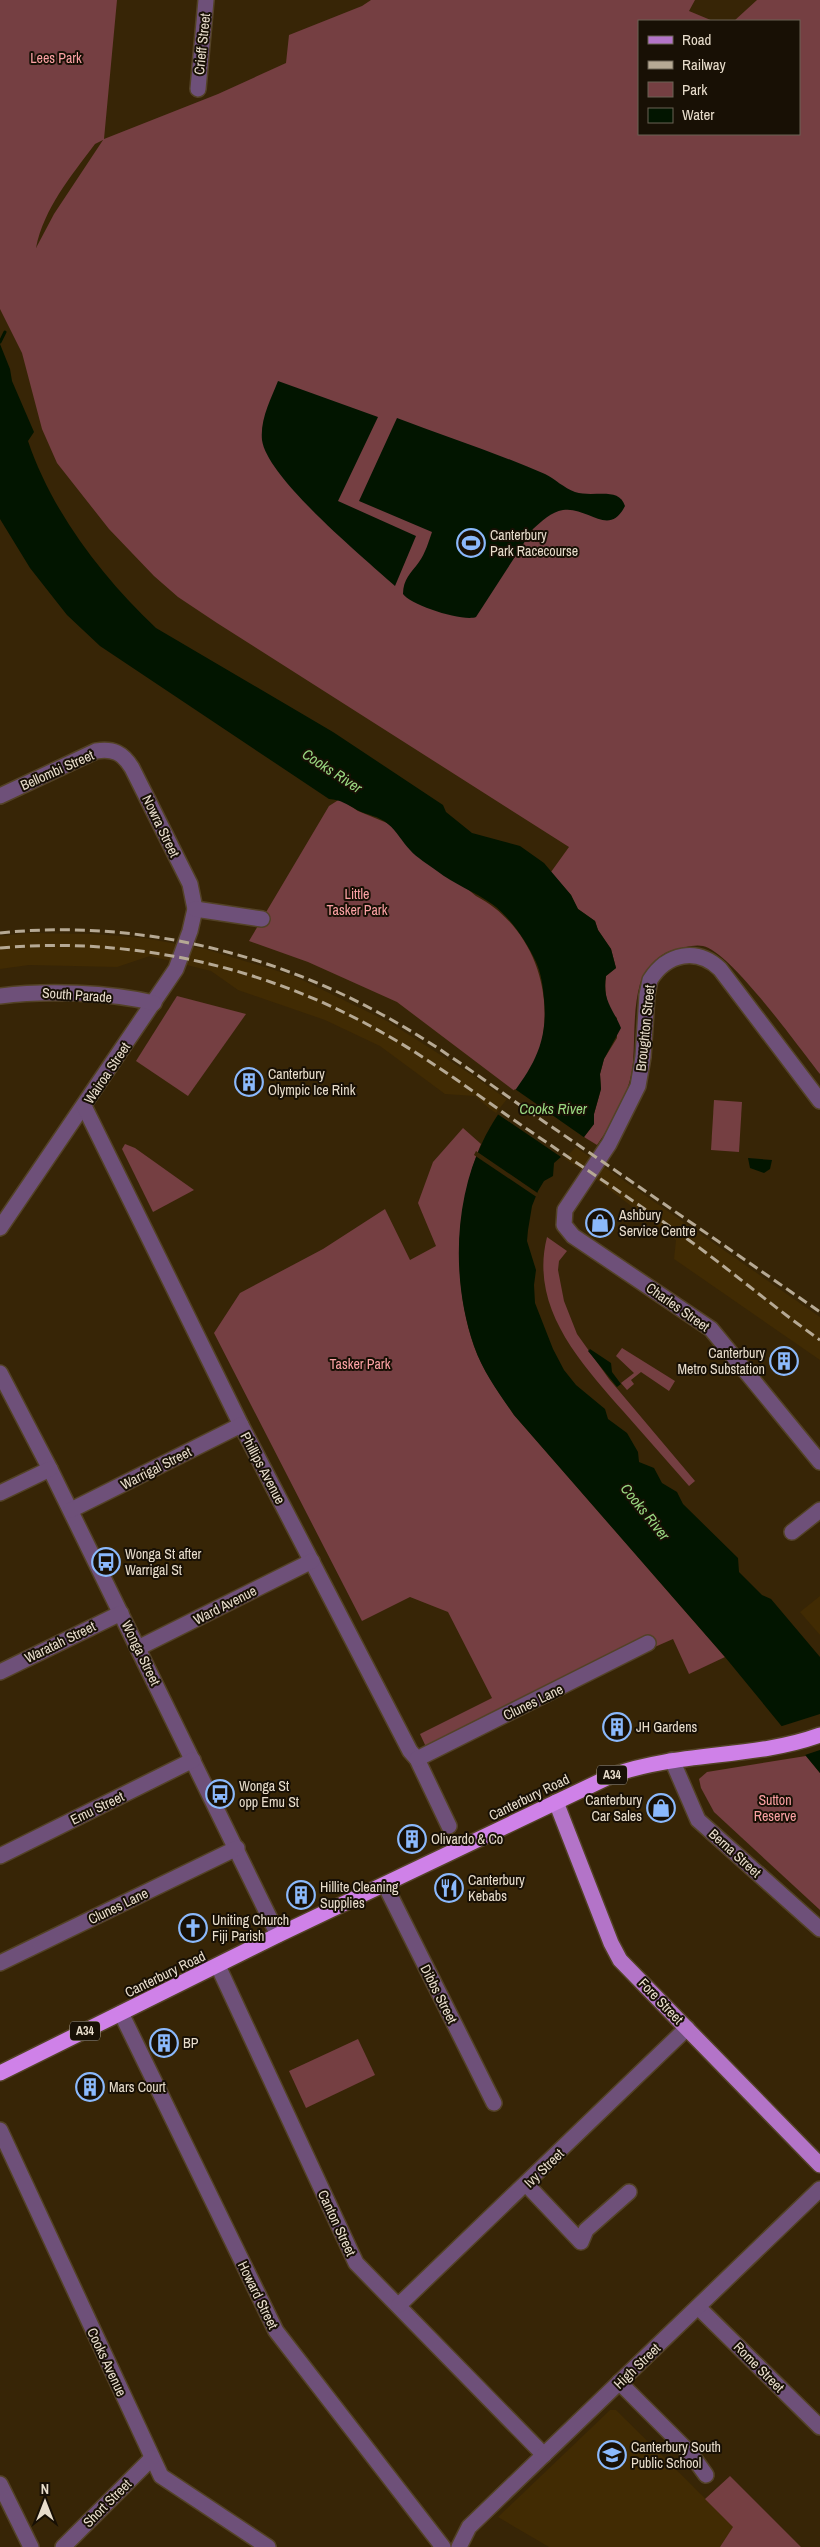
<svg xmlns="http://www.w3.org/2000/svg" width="820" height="2547" viewBox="0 0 820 2547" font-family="'Archivo Narrow',sans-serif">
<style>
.built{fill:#412b03}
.green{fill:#753f42;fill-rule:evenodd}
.water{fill:#021500}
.pier{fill:#372506}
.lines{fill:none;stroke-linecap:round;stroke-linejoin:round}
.stream{stroke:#021500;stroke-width:3}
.minor-casing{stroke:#534226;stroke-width:18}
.major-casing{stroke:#534226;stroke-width:18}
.highway-casing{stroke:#534226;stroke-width:18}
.minor{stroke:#6e5079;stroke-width:15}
.major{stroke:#b374c8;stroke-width:15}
.highway{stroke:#cf81e8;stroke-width:15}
.rail{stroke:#b6a994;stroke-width:3;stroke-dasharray:10 5;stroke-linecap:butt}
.labels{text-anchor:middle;stroke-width:4;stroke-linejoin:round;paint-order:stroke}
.shield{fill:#181005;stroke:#aaa090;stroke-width:1}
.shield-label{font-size:12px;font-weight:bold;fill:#e8ddcc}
.street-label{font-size:14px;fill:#e8ddcc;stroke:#181005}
.park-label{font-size:14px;fill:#fca2a5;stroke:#181005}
.poi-label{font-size:14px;fill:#e8ddcc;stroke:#181005;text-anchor:start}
.water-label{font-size:15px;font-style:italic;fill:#99d881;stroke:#181005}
</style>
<rect width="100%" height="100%" fill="#372506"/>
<g class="built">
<polygon points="27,933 94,934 144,938 205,949 294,976 389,1022 472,1075 820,1317 820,1360 674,1259 676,1240 597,1180 490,1109 475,1096 445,1094 380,1046 325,1020 238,990 211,971 150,956 117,967 29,965 0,969 0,936"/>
<polygon points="820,1596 820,1635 800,1612"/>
<polygon points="610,2410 616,2410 734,2527 720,2547 549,2547 498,2517"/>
</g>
<g class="green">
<path d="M0 0H117L104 139 218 94 286 63 289 35 362 6 371 0H695L689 11 713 21H639V134H799V21H734L757 0H820V1074C800 1049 730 951 703 946 694 944 682 948 673 950 658 954 645 969 640 984 633 1009 635 1037 633 1063 630 1093 614 1121 597 1145L584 1137 594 1124V1114L601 1089 600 1074 604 1059 617 1038V1018C606 1009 604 989 606 976L616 968 611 949 598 930 595 921 578 909 571 895 551 872 569 847 217 623 178 597 154 576 109 529 57 463 42 429 22 353 0 309ZM103 140 54 214 36 248C44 208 71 176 95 144Z"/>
<path d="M340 799 358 811 387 823 476 896C530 924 556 990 540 1049 535 1065 525 1078 516 1092L397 1002 308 962 249 941 329 806Z"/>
<polygon points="177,996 246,1014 188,1096 136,1061"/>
<polygon points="714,1100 742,1102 739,1152 711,1150"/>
<path d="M463 1128 481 1144C455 1207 452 1281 474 1346 483 1371 499 1393 514 1415L725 1657 689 1674 673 1639 426 1747 420 1734 492 1698 448 1612 410 1597 362 1621 214 1333 240 1293 323 1249 385 1209 410 1260 436 1246 418 1203 433 1162Z"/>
<polygon points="125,1144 135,1148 194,1190 153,1212 122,1149"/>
<path d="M547 1237 567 1251 559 1261 558 1270 564 1301 577 1334 609 1379 695 1481 689 1486C667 1461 645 1436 623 1411 581 1363 529 1308 547 1237Z"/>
<polygon points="622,1348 675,1381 669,1391 641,1372 631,1380 634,1384 627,1390 621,1383 634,1373 616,1356"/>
<polygon points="806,1756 820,1773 820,1910 714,1812 701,1788 699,1779 707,1772"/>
<polygon points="358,2039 375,2075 306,2108 289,2071"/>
<polygon points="730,2476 801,2547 720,2547 733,2527 705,2499"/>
</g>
<g class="water">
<path d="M0 344 10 369 12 381 34 432 28 441C52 512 102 577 156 628L333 732 443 805 446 812 472 833 520 846 544 863 571 895 578 909 595 921 598 930 611 949 616 968 606 976C602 1001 613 1008 621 1028L604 1059 600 1074 601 1089 594 1114V1124L584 1137 554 1163 553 1176 544 1181 538 1191 532 1206 528 1230 527 1241 536 1270 534 1285 535 1303 553 1349 564 1370 576 1385 605 1409 608 1419 627 1433 638 1452 639 1462 654 1468 662 1483 677 1492 683 1504 738 1558 739 1572 762 1595 771 1599 820 1657V1773L725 1657 514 1415C499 1393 483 1372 474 1346 452 1283 453 1202 483 1141 508 1088 551 1066 544 999 543 986 541 973 536 962 527 942 510 917 492 904 475 892 454 884 437 871 428 864 417 858 410 850 402 842 397 831 388 824 379 816 367 815 357 810 347 804 341 800 329 799L100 646 67 615 30 568 0 519Z"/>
<path d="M278 381 378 417 338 501 416 536 395 586C365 559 267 478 262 440 260 419 271 399 278 381Z"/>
<path d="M397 418C446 437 497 453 545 474 555 479 564 488 575 492 594 498 619 486 625 506 609 538 588 506 563 510 551 512 542 521 533 529L476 617C463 622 410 605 403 594 403 579 411 573 419 562 425 554 429 541 432 532L359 501Z"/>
<polygon points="748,1158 772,1160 770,1169 764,1173 750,1168"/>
<polygon points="590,1349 611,1363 612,1372 621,1384 617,1387 588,1351"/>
</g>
<g class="pier">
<polygon points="515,1089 585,1138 564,1159 496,1113"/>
<polygon points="476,1151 539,1194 538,1198 474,1155"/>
<polygon points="820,1714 820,1750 802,1756 779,1727"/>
</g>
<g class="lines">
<polyline class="stream" points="0,342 5,332"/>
<defs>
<g id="minor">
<polyline points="198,89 206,0"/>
<path d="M0 796 96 751C113 748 123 753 132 768L190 884 195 909 190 931 176 969 0 1228"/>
<polyline points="195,909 262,919"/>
<path d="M0 996C45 990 109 992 154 1003"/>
<path d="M820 1101 720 969C697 947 667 953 650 980L647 995 643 1057 638 1086 609 1144 565 1210 564 1225 573 1236 711 1329 820 1462"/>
<polyline points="84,1106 241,1425 410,1751 417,1759 449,1826"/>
<polyline points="0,1373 50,1469 278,1935"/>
<polyline points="0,1493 50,1469"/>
<polyline points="71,1510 241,1425"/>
<polyline points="792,1532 820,1510"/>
<polyline points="138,1648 312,1561"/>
<polyline points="0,1672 121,1613"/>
<polyline points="417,1759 648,1643"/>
<polyline points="672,1760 698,1820 820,1929"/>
<polyline points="0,1856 193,1760"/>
<polyline points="385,1885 494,2103"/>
<polyline points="0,1963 237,1848"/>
<polyline points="218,1966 356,2263 544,2455"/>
<polyline points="121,2013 276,2331 443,2547"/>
<polyline points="0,2130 161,2476 268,2547"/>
<polyline points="527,2185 581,2242 586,2230 629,2192"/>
<polyline points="399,2305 687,2028"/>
<polyline points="698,2307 820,2427"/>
<polyline points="619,2382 691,2454 706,2475"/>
<polyline points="0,2484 31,2547"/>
<polyline points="63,2547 152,2458"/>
<polyline points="459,2547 469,2527 820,2189"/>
</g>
<polyline id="major" points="556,1802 611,1943 620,1960 820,2165"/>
<path id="highway" d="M0 2073 278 1935 613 1775C680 1751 754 1759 820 1735"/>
</defs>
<use href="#minor" class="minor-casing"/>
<use href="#major" class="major-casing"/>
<use href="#highway" class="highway-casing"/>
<use href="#minor" class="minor"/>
<use href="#major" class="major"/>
<use href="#highway" class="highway"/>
<g class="rail">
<path d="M0 933C131 919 267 951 381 1014 441 1046 495 1089 552 1127 641 1188 731 1250 820 1312"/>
<path d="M0 948C133 936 267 967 383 1033 433 1061 480 1097 527 1129 585 1169 644 1207 701 1249 741 1279 779 1311 820 1340"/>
</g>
</g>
<defs>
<symbol id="stadium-ring" viewBox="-11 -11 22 22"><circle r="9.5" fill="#181005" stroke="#8bb9fc" stroke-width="1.5"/><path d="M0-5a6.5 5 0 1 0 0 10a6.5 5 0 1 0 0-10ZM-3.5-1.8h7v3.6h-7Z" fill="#8bb9fc"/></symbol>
<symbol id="building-ring" viewBox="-11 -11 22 22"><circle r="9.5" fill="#181005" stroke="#8bb9fc" stroke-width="1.5"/><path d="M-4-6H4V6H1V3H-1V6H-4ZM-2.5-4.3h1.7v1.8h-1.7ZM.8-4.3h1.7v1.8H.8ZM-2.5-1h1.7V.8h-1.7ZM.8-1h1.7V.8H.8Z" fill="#8bb9fc"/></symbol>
<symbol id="shop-ring" viewBox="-11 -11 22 22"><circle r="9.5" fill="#181005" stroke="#8bb9fc" stroke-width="1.5"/><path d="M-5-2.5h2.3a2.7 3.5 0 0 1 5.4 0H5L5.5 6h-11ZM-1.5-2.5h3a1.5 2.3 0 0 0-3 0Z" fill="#8bb9fc"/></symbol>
<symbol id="bus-ring" viewBox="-11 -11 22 22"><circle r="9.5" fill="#181005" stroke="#8bb9fc" stroke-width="1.5"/><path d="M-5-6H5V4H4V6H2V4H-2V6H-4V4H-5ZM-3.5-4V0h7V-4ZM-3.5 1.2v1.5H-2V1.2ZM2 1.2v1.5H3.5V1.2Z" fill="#8bb9fc"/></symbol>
<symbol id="restaurant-ring" viewBox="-11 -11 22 22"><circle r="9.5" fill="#181005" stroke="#8bb9fc" stroke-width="1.5"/><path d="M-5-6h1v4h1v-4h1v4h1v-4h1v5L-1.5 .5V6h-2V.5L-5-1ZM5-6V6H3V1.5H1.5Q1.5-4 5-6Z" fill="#8bb9fc"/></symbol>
<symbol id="church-ring" viewBox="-11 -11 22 22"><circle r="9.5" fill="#181005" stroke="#8bb9fc" stroke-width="1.5"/><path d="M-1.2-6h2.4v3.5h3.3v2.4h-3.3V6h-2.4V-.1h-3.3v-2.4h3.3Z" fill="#8bb9fc"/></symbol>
<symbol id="school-ring" viewBox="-11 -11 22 22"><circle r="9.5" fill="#181005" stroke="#8bb9fc" stroke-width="1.5"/><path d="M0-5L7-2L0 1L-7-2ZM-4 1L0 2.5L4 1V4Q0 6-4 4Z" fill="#8bb9fc"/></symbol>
</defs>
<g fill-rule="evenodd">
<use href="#stadium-ring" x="455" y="527" width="32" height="32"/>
<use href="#building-ring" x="233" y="1066" width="32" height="32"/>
<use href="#shop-ring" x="584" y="1207" width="32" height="32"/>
<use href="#building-ring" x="768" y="1345" width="32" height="32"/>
<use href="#bus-ring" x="90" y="1546" width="32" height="32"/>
<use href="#building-ring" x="601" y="1711" width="32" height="32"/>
<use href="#bus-ring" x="204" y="1778" width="32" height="32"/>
<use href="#shop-ring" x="645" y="1792" width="32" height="32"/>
<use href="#building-ring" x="396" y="1823" width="32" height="32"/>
<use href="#restaurant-ring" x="433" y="1872" width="32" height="32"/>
<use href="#building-ring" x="285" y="1879" width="32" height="32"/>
<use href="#church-ring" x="177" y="1912" width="32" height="32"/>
<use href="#building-ring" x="148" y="2027" width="32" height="32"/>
<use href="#building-ring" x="74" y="2071" width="32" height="32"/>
<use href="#school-ring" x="596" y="2439" width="32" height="32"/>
</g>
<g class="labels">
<g class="shield">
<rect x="597" y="1765.5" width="30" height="19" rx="4"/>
<rect x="70" y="2021.5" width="30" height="19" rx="4"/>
</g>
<g class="shield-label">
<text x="612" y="1779">A34</text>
<text x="85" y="2035">A34</text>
</g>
<g class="street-label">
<text transform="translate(202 44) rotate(-84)" y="5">Crieff Street</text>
<text transform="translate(57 770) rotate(-24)" y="5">Bellombi Street</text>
<text transform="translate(161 826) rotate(64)" y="5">Nowra Street</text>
<text transform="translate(77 995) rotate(4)" y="5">South Parade</text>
<text transform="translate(645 1028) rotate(-84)" y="5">Broughton Street</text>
<text transform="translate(107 1073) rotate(-56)" y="5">Wairoa Street</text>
<text transform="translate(678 1307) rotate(35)" y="5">Charles Street</text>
<text transform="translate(156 1468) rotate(-27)" y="5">Warrigal Street</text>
<text transform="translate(263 1468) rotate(62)" y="5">Phillips Avenue</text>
<text transform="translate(225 1605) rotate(-27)" y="5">Ward Avenue</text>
<text transform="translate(60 1642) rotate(-26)" y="5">Waratah Street</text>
<text transform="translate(141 1653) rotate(64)" y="5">Wonga Street</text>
<text transform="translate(533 1702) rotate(-26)" y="5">Clunes Lane</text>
<text transform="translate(529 1797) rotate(-26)" y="5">Canterbury Road</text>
<text transform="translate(97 1808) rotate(-26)" y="5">Emu Street</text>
<text transform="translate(735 1853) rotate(42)" y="5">Berna Street</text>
<text transform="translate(118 1906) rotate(-26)" y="5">Clunes Lane</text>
<text transform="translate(165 1974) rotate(-26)" y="5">Canterbury Road</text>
<text transform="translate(439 1994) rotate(63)" y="5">Dibbs Street</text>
<text transform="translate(661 2001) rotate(46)" y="5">Fore Street</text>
<text transform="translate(544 2168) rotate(-44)" y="5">Ivy Street</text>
<text transform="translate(337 2223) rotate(65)" y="5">Canton Street</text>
<text transform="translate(258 2295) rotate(64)" y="5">Howard Street</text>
<text transform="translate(107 2362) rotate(65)" y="5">Cooks Avenue</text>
<text transform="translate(637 2366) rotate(-44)" y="5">High Street</text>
<text transform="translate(759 2367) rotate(45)" y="5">Rome Street</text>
<text transform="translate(107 2503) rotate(-45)" y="5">Short Street</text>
</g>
<g class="park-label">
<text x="56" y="63">Lees Park</text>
<text x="357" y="899">Little<tspan x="357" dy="16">Tasker Park</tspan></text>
<text x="360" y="1369">Tasker Park</text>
<text x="775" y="1805">Sutton<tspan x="775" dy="16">Reserve</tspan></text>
</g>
<g class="poi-label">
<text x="490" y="540">Canterbury<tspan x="490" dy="16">Park Racecourse</tspan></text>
<text x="268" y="1079">Canterbury<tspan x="268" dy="16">Olympic Ice Rink</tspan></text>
<text x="619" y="1220">Ashbury<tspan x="619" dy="16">Service Centre</tspan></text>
<text x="765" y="1358" text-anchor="end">Canterbury<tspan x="765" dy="16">Metro Substation</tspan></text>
<text x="125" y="1559">Wonga St after<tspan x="125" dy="16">Warrigal St</tspan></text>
<text x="636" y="1732">JH Gardens</text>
<text x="239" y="1791">Wonga St<tspan x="239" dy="16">opp Emu St</tspan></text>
<text x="642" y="1805" text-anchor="end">Canterbury<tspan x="642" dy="16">Car Sales</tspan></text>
<text x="431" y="1844">Olivardo &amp; Co</text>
<text x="468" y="1885">Canterbury<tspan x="468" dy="16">Kebabs</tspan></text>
<text x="320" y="1892">Hillite Cleaning<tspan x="320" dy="16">Supplies</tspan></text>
<text x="212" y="1925">Uniting Church<tspan x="212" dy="16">Fiji Parish</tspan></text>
<text x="183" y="2048">BP</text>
<text x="109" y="2092">Mars Court</text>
<text x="631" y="2452">Canterbury South<tspan x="631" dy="16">Public School</tspan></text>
</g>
<g class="water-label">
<text transform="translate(332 771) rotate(33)" y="5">Cooks River</text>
<text x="553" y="1114">Cooks River</text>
<text transform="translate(645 1512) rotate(51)" y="5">Cooks River</text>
</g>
</g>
<rect x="638" y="20" width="162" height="115" fill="#181005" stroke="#6b6255"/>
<rect x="648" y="36" width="25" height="8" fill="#b374c8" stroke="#6b6255"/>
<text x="682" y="45" font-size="15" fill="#e8ddcc">Road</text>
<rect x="648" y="61" width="25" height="8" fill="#b6a994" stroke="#6b6255"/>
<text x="682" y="70" font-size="15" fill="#e8ddcc">Railway</text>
<rect x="648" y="82" width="25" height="15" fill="#753f42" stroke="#6b6255"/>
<text x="682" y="95" font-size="15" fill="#e8ddcc">Park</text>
<rect x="648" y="108" width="25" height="15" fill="#021500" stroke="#6b6255"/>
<text x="682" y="120" font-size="15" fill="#e8ddcc">Water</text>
<g transform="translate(45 2502)" stroke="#181005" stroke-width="4" paint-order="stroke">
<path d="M0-4L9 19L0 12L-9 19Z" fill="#e8ddcc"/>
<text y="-8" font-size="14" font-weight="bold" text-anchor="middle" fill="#e8ddcc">N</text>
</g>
</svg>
